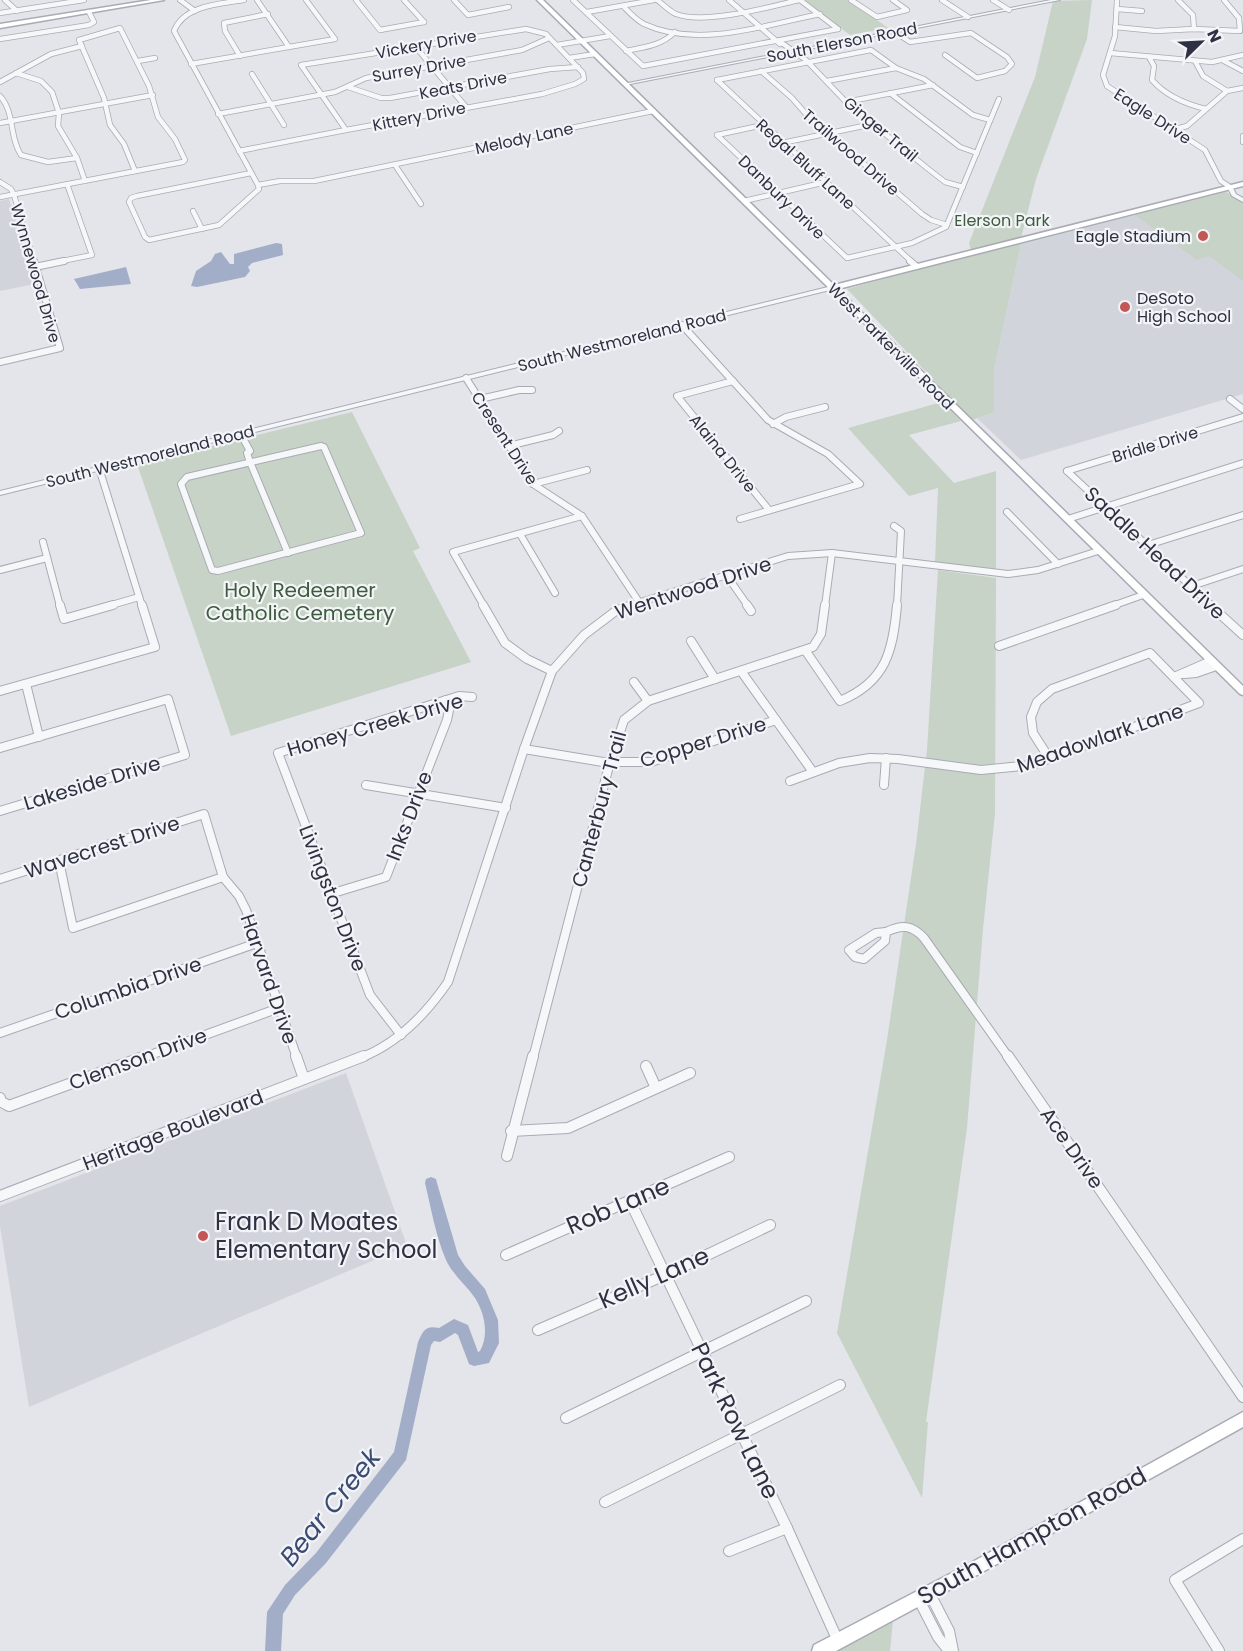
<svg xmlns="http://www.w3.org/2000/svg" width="1243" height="1651" viewBox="0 0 1243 1651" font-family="Poppins,sans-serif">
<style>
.built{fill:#d2d4dc}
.green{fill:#c7d3c6}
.water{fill:#a2aec7}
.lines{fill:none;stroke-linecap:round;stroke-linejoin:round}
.river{fill:#a2aec7;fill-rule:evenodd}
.minor-far3-casing{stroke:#a9abb4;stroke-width:6}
.minor-far2-casing{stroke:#a9abb4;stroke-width:8}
.minor-far1-casing{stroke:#a9abb4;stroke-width:10}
.minor-casing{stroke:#a9abb4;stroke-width:12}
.tertiary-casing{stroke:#a9abb4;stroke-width:2}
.secondary-casing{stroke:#a9abb4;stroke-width:3}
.minor-far3{stroke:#f6f7f9;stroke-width:4.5}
.minor-far2{stroke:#f6f7f9;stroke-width:6}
.minor-far1{stroke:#f6f7f9;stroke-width:8}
.minor{stroke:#f6f7f9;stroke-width:10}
.tertiary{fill:#f6f7f9;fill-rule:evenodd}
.secondary{fill:#fff;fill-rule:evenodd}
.poi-dot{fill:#c35755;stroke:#f3f4f8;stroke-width:2}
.labels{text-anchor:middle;stroke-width:4.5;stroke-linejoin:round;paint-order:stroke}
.far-street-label{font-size:16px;fill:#2d3141;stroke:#f3f4f8}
.far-park-label{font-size:16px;fill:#3c5c3b;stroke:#f3f4f8}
.far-poi-label{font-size:16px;fill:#2d3141;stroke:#f3f4f8;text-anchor:end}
.street-label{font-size:20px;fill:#2d3141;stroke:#f3f4f8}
.park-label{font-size:20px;fill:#3c5c3b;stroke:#f3f4f8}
.near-street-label{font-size:24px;fill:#2d3141;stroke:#f3f4f8}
.near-poi-label{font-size:24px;fill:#2d3141;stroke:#f3f4f8;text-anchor:start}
.near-water-label{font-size:26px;font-style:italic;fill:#3a4a71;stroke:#f3f4f8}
</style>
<rect width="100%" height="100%" fill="#e4e5ea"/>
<g class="built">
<polygon points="1226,192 1243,203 1243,394 1021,460 977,418 994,412 994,370 1021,244"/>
<polygon points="9,199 35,284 0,291 0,201"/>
<polygon points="346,1073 407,1246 29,1407 0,1226 0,1206"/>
</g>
<g class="green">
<polygon points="803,0 849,0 888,28 850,35"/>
<polygon points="1092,0 1087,39 1036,179 1021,238 971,250 969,243 1035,77 1053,1"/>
<polygon points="1226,192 1243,203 1243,281 1209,256 1197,260 1135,215"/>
<polygon points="1019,242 1021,244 994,370 994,412 972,420 847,289"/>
<polygon points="942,402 961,421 909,435 954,483 996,471 996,569 935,562 938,488 909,496 848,428"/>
<polygon points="352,412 420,548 413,551 471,662 231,736 137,464"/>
<polygon points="938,570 996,578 995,813 983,929 967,1128 926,1422 928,1422 922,1498 837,1333 887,1040 916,844 927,750"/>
<polygon points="893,1619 890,1651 834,1651"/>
</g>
<g class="water">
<polygon points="276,243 282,244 283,255 252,263 248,267 250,271 245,277 197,287 191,286 196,271 211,261 215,254 221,252 230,264 234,264 234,254"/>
<polygon points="126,267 131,284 80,289 74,279"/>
</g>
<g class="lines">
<path class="river" d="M431 1177 436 1179 437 1183 458 1255 465 1266 485 1289 498 1320 499 1343 489 1363 474 1366 469 1364 458 1335 455 1333 440 1342 434 1341 431 1345 406 1460 326 1563 295 1595 283 1614 281 1651H265L267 1612 285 1585 316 1553 394 1452 418 1342C423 1330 426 1325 439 1328L454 1319 468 1325 478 1352 480 1351C489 1335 485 1314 475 1298 466 1285 453 1275 446 1260 436 1237 431 1208 425 1183L426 1179Z"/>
<defs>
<g id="minor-far3">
<polyline points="5,0 17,11"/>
<polyline points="180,0 195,11"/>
<path d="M244 0C220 4 184 5 174 31L258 185 259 189 219 225 149 240 145 237 129 202 131 198 137 196 251 173"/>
<polyline points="257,0 289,47"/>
<polyline points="356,0 380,30 424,22"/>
<polyline points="404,0 424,22"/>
<polyline points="454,0 468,15 509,7"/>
<polyline points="573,0 643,66 838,29"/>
<path d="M657 0C663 4 669 11 676 14 705 25 769 7 799 0"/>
<polyline points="729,0 780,44"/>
<polyline points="800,0 838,29"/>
<polyline points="851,0 877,17 907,10 893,0"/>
<polyline points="942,0 968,17"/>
<polyline points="993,0 1009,10"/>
<polyline points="1117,0 1115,36 1103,75 1107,86 1205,150 1221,181 1230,187"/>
<polyline points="1178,0 1193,15 1194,29"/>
<path d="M623 6C629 12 636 20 644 24 698 49 765 25 820 14"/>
<polyline points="1117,9 1142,11"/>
<polyline points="587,12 654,0"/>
<polyline points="0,13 84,0"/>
<polyline points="1115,27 1156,31 1194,29 1240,31 1239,18 1224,0"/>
<polygon points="526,29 546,34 583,73 584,79 575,84 542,94 346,130 301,65"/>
<polyline points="895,32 910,42 971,33 1007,57 1012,64 1005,71 977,78 945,55"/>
<polyline points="0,39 89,25 94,22 89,12"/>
<polyline points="779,41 806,60 846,102 927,168 945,182 963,187"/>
<polyline points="557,45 610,36"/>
<polyline points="415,46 466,107"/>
<path d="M626 51C644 47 661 46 675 32"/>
<polyline points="1110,53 1212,62 1243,55"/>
<polyline points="240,56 225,31 224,23 268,14"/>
<path d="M1149 57 1154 66 1152 80C1166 96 1185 104 1206 109"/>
<polyline points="569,58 595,54"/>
<polyline points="138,61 155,58"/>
<polyline points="1195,61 1203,76 1227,91"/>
<polyline points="1224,61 1243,71"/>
<polyline points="191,64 335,39 306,0"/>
<polyline points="761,71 792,98 806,114 922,214 931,220 947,225"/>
<polyline points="16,73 41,81 52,92 59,113 58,126 77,158 85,181"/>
<polyline points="252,74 284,125"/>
<polyline points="717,80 871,50 896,68 924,79 973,115 990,120"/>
<polyline points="717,80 912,262"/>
<polyline points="827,81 896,68"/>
<polyline points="0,82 51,54 82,46"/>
<polyline points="348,87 381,98 390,98 550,69 578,67"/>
<polyline points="890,93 960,147 977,153"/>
<path d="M0 96C15 112 9 137 21 155L48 162 77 158"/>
<polyline points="846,102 933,85"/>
<polyline points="218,114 335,92 366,78 522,50 549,38"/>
<polyline points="0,123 153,95"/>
<polyline points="1172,130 1187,126 1227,91 1243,88"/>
<polyline points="717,135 847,258 912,243 946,227 999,99"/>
<polyline points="717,135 763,125"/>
<polyline points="1243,136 1243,142"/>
<polyline points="782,143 873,124"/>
<polyline points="239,151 346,130"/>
<polyline points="395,165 421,204"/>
<polyline points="0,182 11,189 14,195 34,262"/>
<polyline points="258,185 280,181 314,181 653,111"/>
<polyline points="0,197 183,162 185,160 175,139 158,117 149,86 120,28 79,40 104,98 110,125 124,144 135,171"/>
<polyline points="744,201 826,182"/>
<polyline points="193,211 202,229"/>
<polyline points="57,262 92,255 67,184"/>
</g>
<g id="minor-far2">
<polyline points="910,261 916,266"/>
<polyline points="35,267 64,261"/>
<polyline points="682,325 768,420 828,454 860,484 740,519"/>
<polyline points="0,362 60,348 34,261"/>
<polyline points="466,378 533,484 582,516 639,602"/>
<polyline points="733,381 677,396 769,510"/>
<polyline points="480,399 519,390 532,390"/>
<polyline points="1230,399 1243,409"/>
<polyline points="773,424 786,417 825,407"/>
<polyline points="240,433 250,451 247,453 250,462 288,553"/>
<polygon points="321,446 324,447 361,533 218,571 212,570 181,484 187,477"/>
<polyline points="508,446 553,435 559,431"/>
<polyline points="99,468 142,606"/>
<polyline points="1067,471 1212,606"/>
<polyline points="1067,471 1243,417"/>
<polyline points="533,484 587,470"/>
<polyline points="1007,512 1058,564"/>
<polyline points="1068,519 1243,463"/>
<polyline points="894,526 901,531 897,606"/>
<polyline points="520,534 555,593"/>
<polyline points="43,542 60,606"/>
<polyline points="1148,545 1243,515"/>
<polyline points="0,570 47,558"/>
<polyline points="727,576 748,606"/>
<polyline points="1192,586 1243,569"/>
<polyline points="108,606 139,597"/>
<polyline points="484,606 453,552 582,516"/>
<polyline points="628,606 788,556 832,553 1008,574 1038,570 1098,551"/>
<polyline points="825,606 832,553"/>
<polyline points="1112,606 1143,595"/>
</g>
<g id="minor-far1">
<polyline points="60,605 64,619 113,605"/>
<polyline points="483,605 505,643 527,659 552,671"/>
<polyline points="747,605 751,611"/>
<polyline points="1210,605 1243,635"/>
<polyline points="691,641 715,679"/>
<polyline points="999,646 1116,605"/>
<path d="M805 650 840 701C886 682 893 651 897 605"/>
<polyline points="741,671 813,772"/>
<polyline points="1184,674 1196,673 1216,666"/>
<polyline points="1174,677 1211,661"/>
<polyline points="634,682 648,701"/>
<polyline points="26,684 39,737"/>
<polyline points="0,691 155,647 142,605"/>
<polyline points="0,748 168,699 185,755 0,811"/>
<polyline points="524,749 603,762 651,762 776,720"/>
<polyline points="790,781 839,763 870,758 898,759 981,770 1032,765 1199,703 1150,653 1052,689 1037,702 1031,717 1033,733 1049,758"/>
<polyline points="366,785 506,808"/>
<polyline points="884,785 886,758"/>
<polyline points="59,861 73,928 223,877"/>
<polyline points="0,879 204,814 223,877 239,896 246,910 297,1058"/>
<polyline points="330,894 386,877 447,720 449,710 446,700"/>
<path d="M886 932C902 924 912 925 924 938L1009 1058"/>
<polygon points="886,932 885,941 864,959 855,957 849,950 876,933"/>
<polyline points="0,1033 257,943"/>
<polyline points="401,1035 370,995 278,753 459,696 472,697"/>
<polyline points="142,1058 279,1008"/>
<path d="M360 1058C397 1044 426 1014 448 982L524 749 552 671 584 635 617 610 632 605"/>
<polyline points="533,1058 610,762 624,720 648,701 813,647 821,634 825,605"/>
</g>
<g id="minor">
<polyline points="296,1056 304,1079"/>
<polyline points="1008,1056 1243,1397"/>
<polyline points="646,1066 656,1088"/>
<polyline points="0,1098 0,1101 9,1106 146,1056"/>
<polyline points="511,1131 568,1128 690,1073"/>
<polyline points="507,1156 533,1056"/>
<polyline points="0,1196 364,1056"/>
<polyline points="630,1201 787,1528 838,1641"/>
<polyline points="506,1255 729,1157"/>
<polyline points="538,1330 665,1275 770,1225"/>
<polyline points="566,1418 806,1301"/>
<polyline points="605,1502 840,1385"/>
<polyline points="729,1551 787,1528"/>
<polyline points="929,1592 949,1631 953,1651"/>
<polyline points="918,1598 938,1637 949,1651"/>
<polyline points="1219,1651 1175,1580 1243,1539"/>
</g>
<g id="tertiary">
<polygon points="1051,0 1060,0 625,85 623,84"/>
<polygon points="1228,186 1232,186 1236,194 1243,198 1243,202 1232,196 1227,187"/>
<polygon points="832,286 835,288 834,289 0,495 0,491"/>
</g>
<g id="secondary">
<polygon points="151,0 164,0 0,28 0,24"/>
<polygon points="537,0 543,0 834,285 1243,182 1243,186 838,289 1243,686 1243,695 1240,694"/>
<polygon points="1243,1412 1243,1427 977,1575 836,1651 812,1651 814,1645 967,1565"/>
</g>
</defs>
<use href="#minor-far3" class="minor-far3-casing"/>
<use href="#minor-far2" class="minor-far2-casing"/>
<use href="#minor-far1" class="minor-far1-casing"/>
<use href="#minor" class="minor-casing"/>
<use href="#tertiary" class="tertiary-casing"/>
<use href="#secondary" class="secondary-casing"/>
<use href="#minor-far3" class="minor-far3"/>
<use href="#minor-far2" class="minor-far2"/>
<use href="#minor-far1" class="minor-far1"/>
<use href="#minor" class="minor"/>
<use href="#tertiary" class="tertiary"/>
<use href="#secondary" class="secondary"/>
</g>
<g class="poi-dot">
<circle cx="1203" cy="236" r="6"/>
<circle cx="1125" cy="307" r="6"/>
<circle cx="203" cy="1236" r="6"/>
</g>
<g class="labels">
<g class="far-street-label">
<text transform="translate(842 42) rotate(-11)" y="6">South Elerson Road</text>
<text transform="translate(426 44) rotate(-10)" y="6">Vickery Drive</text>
<text transform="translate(419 68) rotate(-10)" y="6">Surrey Drive</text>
<text transform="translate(463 85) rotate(-11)" y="6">Keats Drive</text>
<text transform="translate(419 116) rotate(-11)" y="6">Kittery Drive</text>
<text transform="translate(1153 116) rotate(33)" y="6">Eagle Drive</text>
<text transform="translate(881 129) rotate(40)" y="6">Ginger Trail</text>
<text transform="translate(524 138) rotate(-12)" y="6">Melody Lane</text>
<text transform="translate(851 152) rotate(41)" y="6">Trailwood Drive</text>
<text transform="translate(806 164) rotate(42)" y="6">Regal Bluff Lane</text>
<text transform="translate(782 197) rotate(44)" y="6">Danbury Drive</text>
<text transform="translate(36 273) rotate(74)" y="6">Wynnewood Drive</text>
<text transform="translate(622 340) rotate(-14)" y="6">South Westmoreland Road</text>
<text transform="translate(891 346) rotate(45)" y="6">West Parkerville Road</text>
<text transform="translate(505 438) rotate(57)" y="6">Cresent Drive</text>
<text transform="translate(1155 444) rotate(-17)" y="6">Bridle Drive</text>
<text transform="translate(723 453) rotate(51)" y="6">Alaina Drive</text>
<text transform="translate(150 456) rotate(-14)" y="6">South Westmoreland Road</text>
</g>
<g class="far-park-label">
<text x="1002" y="226">Elerson Park</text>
</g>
<g class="far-poi-label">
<text x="1191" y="242">Eagle Stadium</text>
<text x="1137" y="304" text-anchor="start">DeSoto<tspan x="1137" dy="18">High School</tspan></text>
</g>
<g class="street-label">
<text transform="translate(1155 553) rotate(43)" y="7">Saddle Head Drive</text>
<text transform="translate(693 588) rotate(-18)" y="7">Wentwood Drive</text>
<text transform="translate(375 725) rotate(-16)" y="7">Honey Creek Drive</text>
<text transform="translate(1100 738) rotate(-19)" y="7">Meadowlark Lane</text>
<text transform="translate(703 742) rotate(-17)" y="7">Copper Drive</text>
<text transform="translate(92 783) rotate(-17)" y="7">Lakeside Drive</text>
<text transform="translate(599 809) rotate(-75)" y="7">Canterbury Trail</text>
<text transform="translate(409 816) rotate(-69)" y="7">Inks Drive</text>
<text transform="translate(102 847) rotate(-18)" y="7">Wavecrest Drive</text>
<text transform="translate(333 898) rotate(69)" y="7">Livingston Drive</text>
<text transform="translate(269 979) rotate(71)" y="7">Harvard Drive</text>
<text transform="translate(128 988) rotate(-19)" y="7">Columbia Drive</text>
<text transform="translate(138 1059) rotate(-20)" y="7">Clemson Drive</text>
<text transform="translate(173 1130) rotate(-21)" y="7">Heritage Boulevard</text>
<text transform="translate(1072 1148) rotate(55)" y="7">Ace Drive</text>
</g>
<g class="park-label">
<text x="300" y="597">Holy Redeemer<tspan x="300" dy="23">Catholic Cemetery</tspan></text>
</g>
<g class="near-street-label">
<text transform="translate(618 1206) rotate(-23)" y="8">Rob Lane</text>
<text transform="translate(654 1278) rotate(-24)" y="8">Kelly Lane</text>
<text transform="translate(735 1421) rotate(64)" y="8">Park Row Lane</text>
<text transform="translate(1032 1536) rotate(-29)" y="8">South Hampton Road</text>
</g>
<g class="near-poi-label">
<text x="215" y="1230">Frank D Moates<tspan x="215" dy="28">Elementary School</tspan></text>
</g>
<g class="near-water-label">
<text transform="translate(330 1507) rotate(-51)" y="9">Bear Creek</text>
</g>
</g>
<g transform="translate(1201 42) rotate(66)" stroke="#f3f4f8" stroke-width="4.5" paint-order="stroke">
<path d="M0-4.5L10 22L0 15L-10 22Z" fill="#2d3141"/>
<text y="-9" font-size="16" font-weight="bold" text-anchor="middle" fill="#2d3141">N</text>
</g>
</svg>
